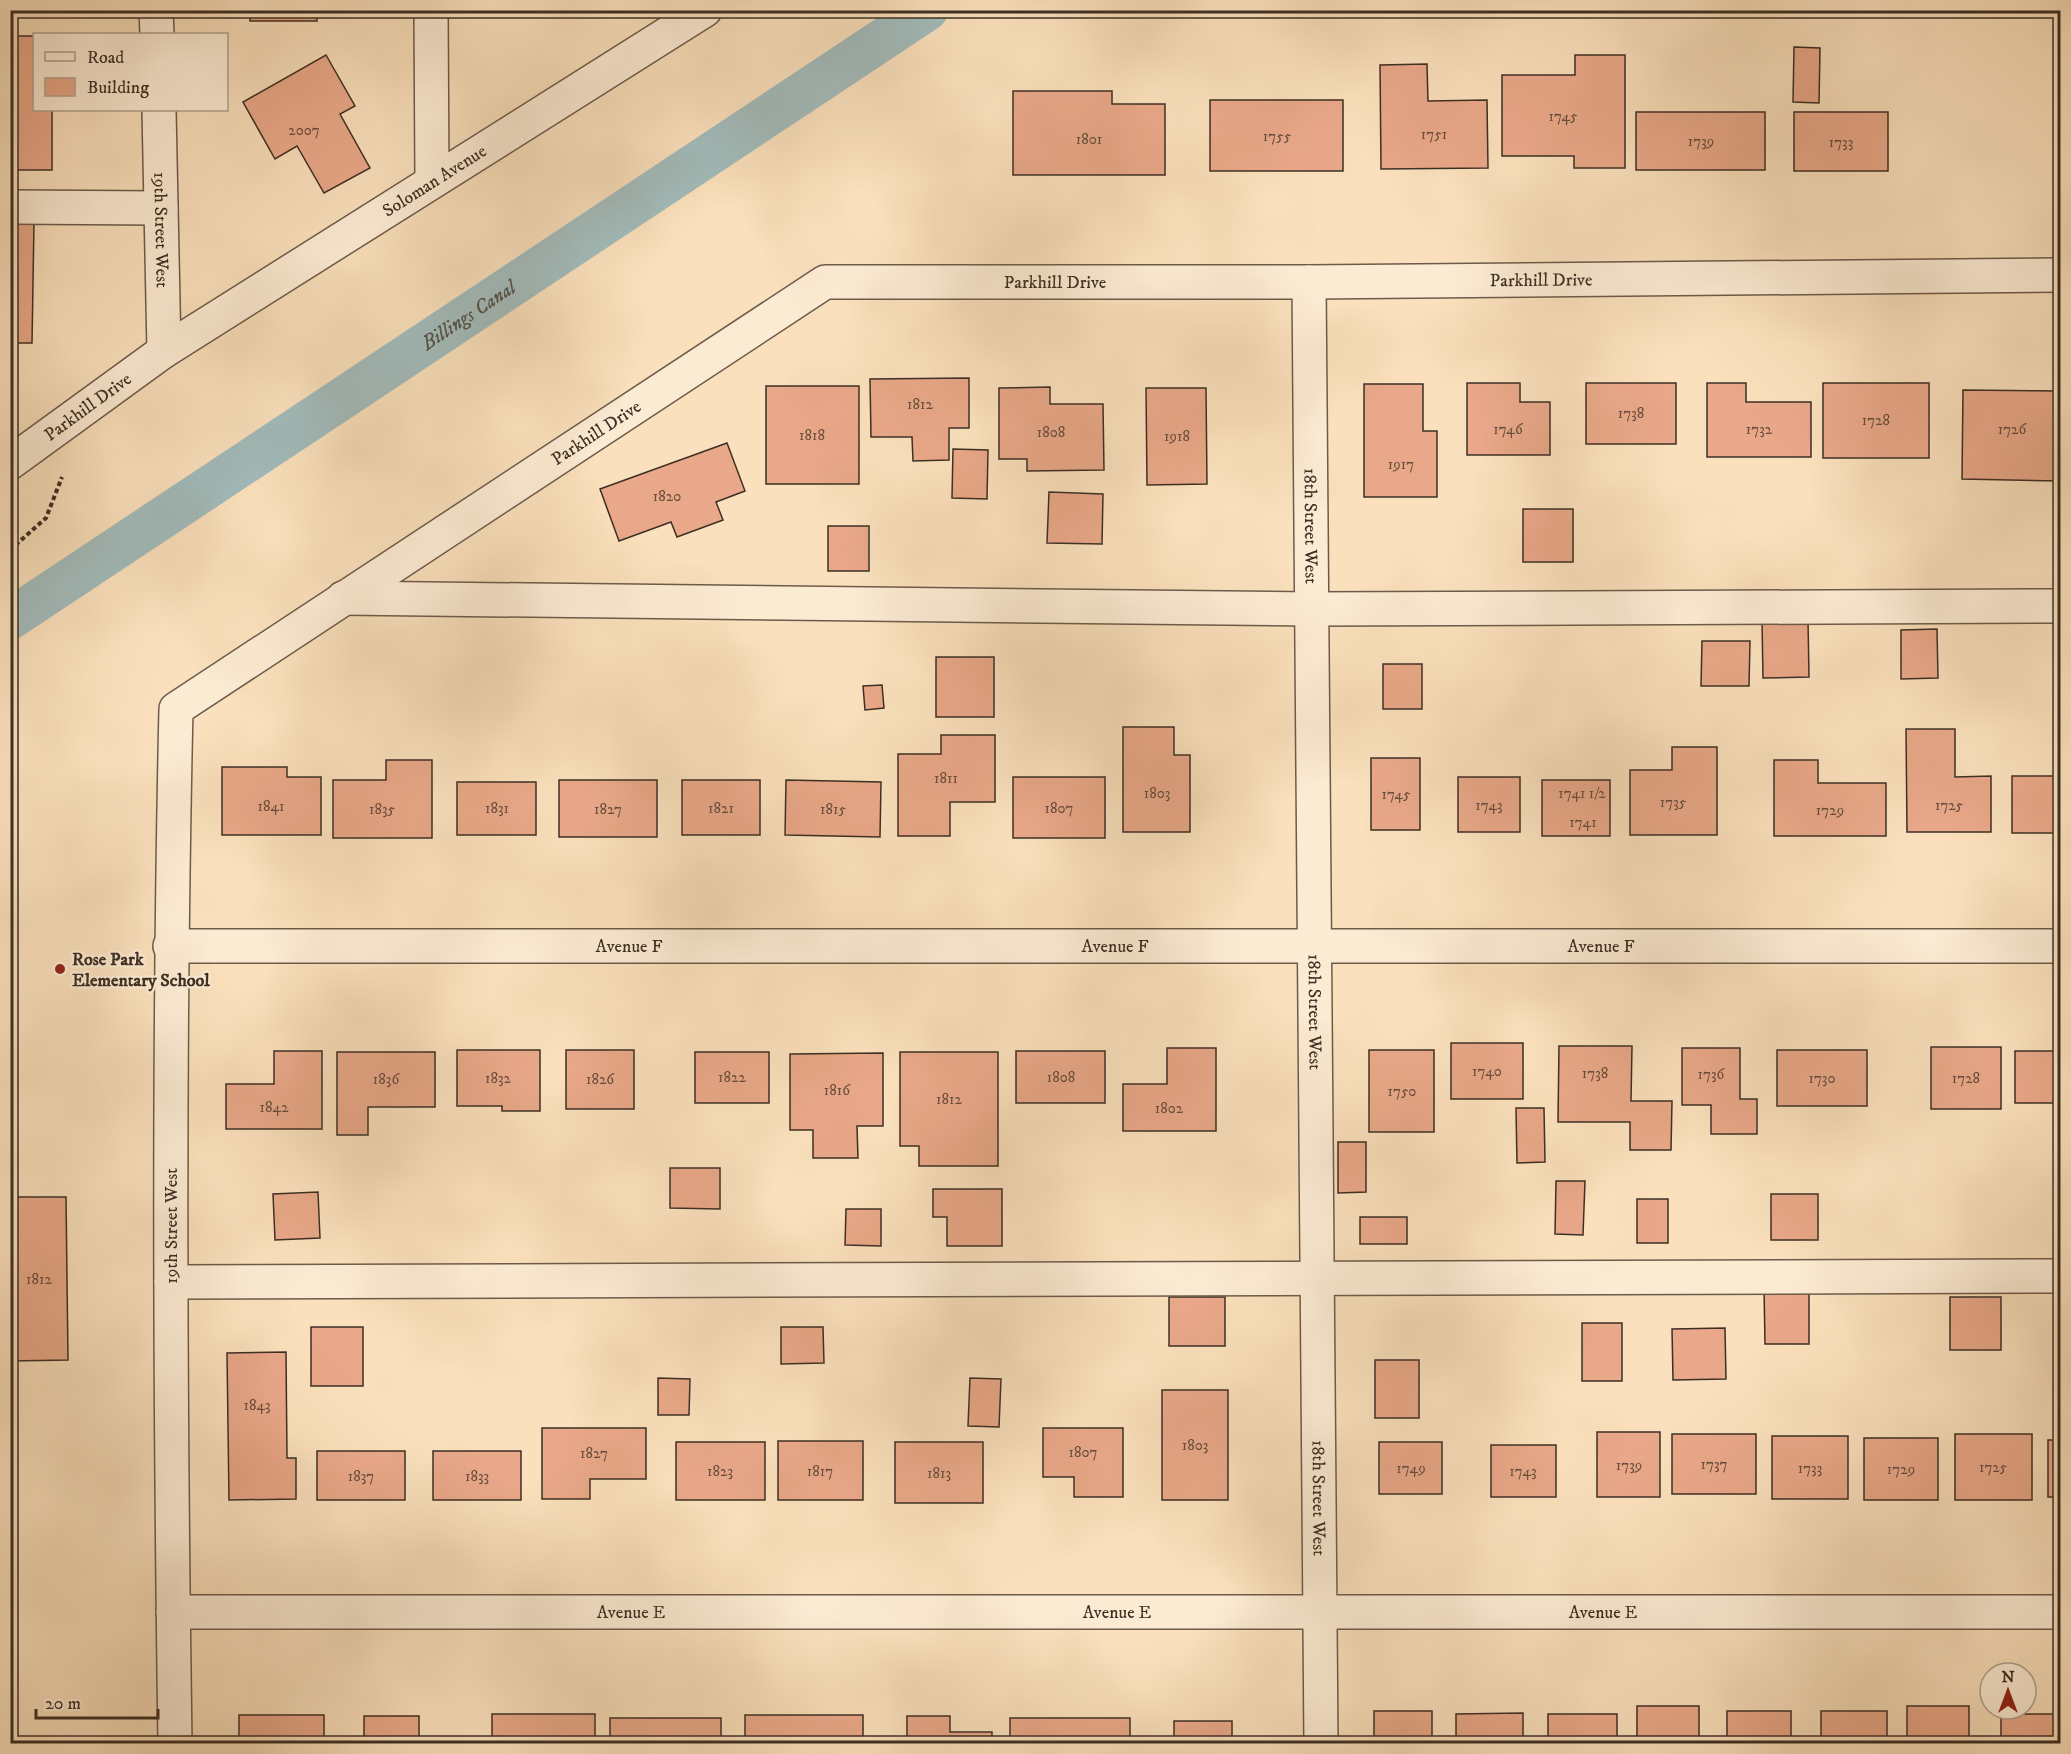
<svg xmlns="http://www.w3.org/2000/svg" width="2071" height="1754" viewBox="0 0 2071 1754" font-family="'IM FELL DW Pica',serif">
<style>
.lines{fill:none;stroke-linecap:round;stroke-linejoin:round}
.canal{stroke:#a2bbbb;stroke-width:42}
.building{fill:#e9a889;stroke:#3d2f24;stroke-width:1.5}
.minor-casing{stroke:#6c5b4a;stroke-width:36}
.path{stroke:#3d2f24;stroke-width:4;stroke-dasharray:4.5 3;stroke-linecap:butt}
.minor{stroke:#fcebd3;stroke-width:33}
.poi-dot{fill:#8f2418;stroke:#fcebd3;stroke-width:2}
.labels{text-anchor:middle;stroke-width:4.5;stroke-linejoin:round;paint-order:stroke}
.number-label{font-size:15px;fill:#684d3d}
.street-label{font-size:18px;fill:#3d2f24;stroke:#fcebd3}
.poi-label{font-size:18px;font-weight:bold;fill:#3d2f24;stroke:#fcebd3;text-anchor:start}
.water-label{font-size:20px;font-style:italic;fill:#56524a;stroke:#fcebd3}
</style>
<rect width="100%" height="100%" fill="#fae0bc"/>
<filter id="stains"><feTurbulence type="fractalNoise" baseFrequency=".00333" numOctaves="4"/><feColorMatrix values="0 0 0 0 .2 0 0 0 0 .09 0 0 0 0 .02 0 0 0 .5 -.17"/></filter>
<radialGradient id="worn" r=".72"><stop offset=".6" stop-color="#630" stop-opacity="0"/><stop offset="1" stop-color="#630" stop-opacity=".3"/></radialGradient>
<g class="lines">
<path class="canal" id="s1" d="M10 619 927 10"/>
</g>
<g class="building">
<rect x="250" y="10" width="67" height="11"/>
<rect x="449" y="10" width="153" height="5"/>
<polygon points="10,36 34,36 34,110 52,110 52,170 10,170"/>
<polygon points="1794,47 1820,48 1819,103 1793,102"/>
<polygon points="326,55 355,106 340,114 370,168 324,193 297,146 275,159 243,102"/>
<polygon points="1575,55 1625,55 1625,168 1574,168 1574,156 1502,156 1502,75 1575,75"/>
<polygon points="1427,64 1428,101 1487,100 1488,168 1381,169 1380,65"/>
<polygon points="1013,91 1112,91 1112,104 1165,104 1165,175 1013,175"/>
<rect x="1210" y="100" width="133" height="71"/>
<rect x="1636" y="112" width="129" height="58"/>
<rect x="1794" y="112" width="94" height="59"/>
<polygon points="10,221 34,222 32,343 10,343"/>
<polygon points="969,378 969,428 949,428 949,460 913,461 912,437 871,437 870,379"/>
<polygon points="1467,383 1520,383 1520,402 1550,402 1550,455 1467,455"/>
<rect x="1586" y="383" width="90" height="61"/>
<polygon points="1707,383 1746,383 1746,402 1811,402 1811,457 1707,457"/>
<rect x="1823" y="383" width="106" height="75"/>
<polygon points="1364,384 1423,384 1423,431 1437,431 1437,497 1364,497"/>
<rect x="766" y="386" width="93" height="98"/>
<polygon points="1050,387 1050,404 1103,404 1104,470 1027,471 1027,459 999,459 999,388"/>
<polygon points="1146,388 1206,388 1207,484 1147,485"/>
<polygon points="1963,390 2060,391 2060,481 1962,479"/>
<polygon points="727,443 745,491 716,502 723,520 677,537 671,522 619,541 600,489"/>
<polygon points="953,449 988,450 987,499 952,498"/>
<polygon points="1049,492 1103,494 1102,544 1047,543"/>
<rect x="1523" y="509" width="50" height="53"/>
<rect x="828" y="526" width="41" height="45"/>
<polygon points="1808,620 1809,677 1763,678 1762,621"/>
<polygon points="1937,629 1938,678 1901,679 1901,630"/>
<polygon points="1702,641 1750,641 1749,686 1701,686"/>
<rect x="936" y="657" width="58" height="60"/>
<rect x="1383" y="664" width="39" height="45"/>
<polygon points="882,685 884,708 865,710 863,686"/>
<polygon points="1123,727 1174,727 1174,755 1190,755 1190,832 1123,832"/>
<polygon points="1906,729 1955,729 1955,777 1991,776 1991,832 1907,832"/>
<polygon points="941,735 995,735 995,802 950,802 950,836 898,836 898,754 941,754"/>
<polygon points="1672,747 1717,747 1717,835 1630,835 1630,770 1672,770"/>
<rect x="1371" y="758" width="49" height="72"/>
<polygon points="386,760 432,760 432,838 333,838 333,780 386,780"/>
<polygon points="1774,760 1818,760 1818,783 1886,783 1886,836 1774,836"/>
<polygon points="222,767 287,767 287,777 321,777 321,835 222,835"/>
<rect x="2012" y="776" width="48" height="57"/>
<rect x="1013" y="777" width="92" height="61"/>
<rect x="1458" y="777" width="62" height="55"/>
<rect x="559" y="780" width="98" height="57"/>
<rect x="682" y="780" width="78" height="55"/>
<polygon points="786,780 881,782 880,837 785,835"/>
<rect x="1542" y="780" width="68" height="56"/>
<rect x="457" y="782" width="79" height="53"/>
<rect x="1451" y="1043" width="72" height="56"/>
<polygon points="1559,1046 1632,1046 1631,1101 1672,1101 1671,1150 1630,1150 1630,1122 1558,1122"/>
<rect x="1931" y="1047" width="70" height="62"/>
<polygon points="1167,1048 1216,1048 1216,1131 1123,1131 1123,1084 1167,1084"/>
<polygon points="1682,1048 1740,1048 1740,1099 1757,1099 1757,1134 1711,1134 1711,1105 1682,1105"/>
<polygon points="457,1050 540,1050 540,1111 502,1111 502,1106 457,1106"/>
<rect x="566" y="1050" width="68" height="59"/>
<rect x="1369" y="1050" width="65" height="82"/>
<rect x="1777" y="1050" width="90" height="56"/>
<polygon points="274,1051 322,1051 322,1129 226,1129 226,1084 274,1084"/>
<rect x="1016" y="1051" width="89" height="52"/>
<rect x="2015" y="1051" width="45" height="52"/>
<polygon points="337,1052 435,1052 435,1107 368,1107 368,1135 337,1135"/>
<rect x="695" y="1052" width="74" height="51"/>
<polygon points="900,1052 998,1052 998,1166 919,1166 919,1146 900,1146"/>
<polygon points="883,1053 883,1126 857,1126 858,1158 813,1158 813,1130 790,1130 790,1054"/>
<polygon points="1516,1108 1544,1108 1545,1162 1517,1163"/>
<polygon points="1338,1142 1366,1142 1366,1192 1338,1193"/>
<polygon points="670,1168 720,1168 720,1209 670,1208"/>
<polygon points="1556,1181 1585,1181 1583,1235 1555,1234"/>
<polygon points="933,1189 1002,1189 1002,1246 947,1246 947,1217 933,1217"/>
<polygon points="318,1192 320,1238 275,1240 273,1194"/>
<rect x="1771" y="1194" width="47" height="46"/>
<polygon points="10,1197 66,1197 68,1360 10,1361"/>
<rect x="1637" y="1199" width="31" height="44"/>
<polygon points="846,1209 881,1209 881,1246 845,1245"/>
<rect x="1360" y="1217" width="47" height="27"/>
<polygon points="1764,1287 1809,1287 1809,1344 1765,1344"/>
<rect x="1169" y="1297" width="56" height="49"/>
<rect x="1950" y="1297" width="51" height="53"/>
<rect x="1582" y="1323" width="40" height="58"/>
<rect x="311" y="1327" width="52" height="59"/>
<polygon points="781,1327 823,1327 824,1363 781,1364"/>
<polygon points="1725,1328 1726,1379 1673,1380 1672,1329"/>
<polygon points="286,1352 287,1458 296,1458 296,1499 229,1500 227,1353"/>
<rect x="1375" y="1360" width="44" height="58"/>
<polygon points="658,1378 690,1379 689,1415 658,1415"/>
<polygon points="970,1378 1001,1379 999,1427 968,1426"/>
<rect x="1162" y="1390" width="66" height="110"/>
<polygon points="542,1428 646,1428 646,1479 590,1479 590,1499 542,1499"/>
<polygon points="1043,1428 1123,1428 1123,1497 1074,1497 1074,1477 1043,1477"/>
<rect x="1597" y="1432" width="63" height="65"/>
<rect x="1672" y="1434" width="84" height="60"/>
<rect x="1955" y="1434" width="77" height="66"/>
<rect x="1772" y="1436" width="76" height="63"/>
<rect x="1864" y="1438" width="74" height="62"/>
<rect x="2048" y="1440" width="12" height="57"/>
<rect x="778" y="1441" width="85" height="59"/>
<rect x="676" y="1442" width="89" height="58"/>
<rect x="895" y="1442" width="88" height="61"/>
<rect x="1379" y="1442" width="63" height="52"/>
<rect x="1491" y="1445" width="65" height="52"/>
<rect x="317" y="1451" width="88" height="49"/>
<rect x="433" y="1451" width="88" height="49"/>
<rect x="1637" y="1706" width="62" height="38"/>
<rect x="1907" y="1706" width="62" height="38"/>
<rect x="1374" y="1711" width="58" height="33"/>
<rect x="1727" y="1711" width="64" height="33"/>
<rect x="1821" y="1711" width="66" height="33"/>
<polygon points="1523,1713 1523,1744 1456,1744 1456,1714"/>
<rect x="492" y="1714" width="103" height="30"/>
<rect x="1548" y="1714" width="69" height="30"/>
<rect x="2001" y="1714" width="59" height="30"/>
<rect x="239" y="1715" width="85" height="29"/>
<rect x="745" y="1715" width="118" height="29"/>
<rect x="364" y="1716" width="55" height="28"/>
<polygon points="907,1716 950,1716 950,1732 992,1732 992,1744 907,1744"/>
<rect x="610" y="1718" width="111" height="26"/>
<rect x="1010" y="1718" width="120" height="26"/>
<rect x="1174" y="1721" width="58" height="23"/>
</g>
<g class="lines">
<defs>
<g id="minor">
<polyline points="156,10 157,34"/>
<polyline points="431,10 432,181"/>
<path id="s2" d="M159 110 164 351"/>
<polyline points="10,207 161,208"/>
<path id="s3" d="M1309 282 1321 1744"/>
<path id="s4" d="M10 463 164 351 705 10"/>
<polyline points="343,598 1312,609 2060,606"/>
<path id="s5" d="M170 946H2060"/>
<polyline points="171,1282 2060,1276"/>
<path id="s6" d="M173 1612H2060"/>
<path id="s7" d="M175 1744C170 1399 168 1054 176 709L825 282H1309L2060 275"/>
</g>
</defs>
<use href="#minor" class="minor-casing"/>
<polyline class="path" points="10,550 46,518 62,477"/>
<use href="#minor" class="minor"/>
</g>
<circle class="poi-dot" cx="60" cy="969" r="6"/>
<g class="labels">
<g class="number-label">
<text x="1563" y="121">1745</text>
<text x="304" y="135">2007</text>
<text x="1434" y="139">1751</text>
<text x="1277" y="141">1755</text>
<text x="1089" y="144">1801</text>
<text x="1701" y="146">1739</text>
<text x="1841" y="147">1733</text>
<text x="920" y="409">1812</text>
<text x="1631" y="418">1738</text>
<text x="1876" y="425">1728</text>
<text x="1508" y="434">1746</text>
<text x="1759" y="434">1732</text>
<text x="2012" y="434">1726</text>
<text x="1051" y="437">1808</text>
<text x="812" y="440">1818</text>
<text x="1177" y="441">1918</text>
<text x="1401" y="469">1917</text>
<text x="667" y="501">1820</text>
<text x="946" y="783">1811</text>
<text x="1157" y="798">1803</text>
<text x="1582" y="798">1741 1/2</text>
<text x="1396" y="799">1745</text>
<text x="1673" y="807">1735</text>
<text x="1489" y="810">1743</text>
<text x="1949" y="810">1725</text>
<text x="271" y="811">1841</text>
<text x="497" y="813">1831</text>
<text x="721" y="813">1821</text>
<text x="1059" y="813">1807</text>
<text x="382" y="814">1835</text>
<text x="608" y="814">1827</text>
<text x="833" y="814">1815</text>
<text x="1830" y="815">1729</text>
<text x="1583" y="827">1741</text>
<text x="1487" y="1076">1740</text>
<text x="1595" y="1078">1738</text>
<text x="1711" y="1079">1736</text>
<text x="732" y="1082">1822</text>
<text x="1061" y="1082">1808</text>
<text x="498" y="1083">1832</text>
<text x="1822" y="1083">1730</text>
<text x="1966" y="1083">1728</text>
<text x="386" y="1084">1836</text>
<text x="600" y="1084">1826</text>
<text x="837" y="1095">1816</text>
<text x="1402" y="1096">1750</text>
<text x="949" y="1104">1812</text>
<text x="274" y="1112">1842</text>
<text x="1169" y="1113">1802</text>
<text x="39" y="1284">1812</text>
<text x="257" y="1410">1843</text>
<text x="1195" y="1450">1803</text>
<text x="1083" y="1457">1807</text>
<text x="594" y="1458">1827</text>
<text x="1714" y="1469">1737</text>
<text x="1629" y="1470">1739</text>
<text x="1993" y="1472">1725</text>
<text x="1411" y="1473">1749</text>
<text x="1810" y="1473">1733</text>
<text x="1901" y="1474">1729</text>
<text x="720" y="1476">1823</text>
<text x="820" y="1476">1817</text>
<text x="1523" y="1476">1743</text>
<text x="939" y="1478">1813</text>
<text x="361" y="1481">1837</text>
<text x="477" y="1481">1833</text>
</g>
<g class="street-label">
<text dy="6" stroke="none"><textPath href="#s4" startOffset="510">Soloman Avenue</textPath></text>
<text dy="6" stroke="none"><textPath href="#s2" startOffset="120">19th Street West</textPath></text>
<text dy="6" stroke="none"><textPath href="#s7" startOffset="2528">Parkhill Drive</textPath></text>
<text dy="6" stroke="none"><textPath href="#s7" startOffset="2042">Parkhill Drive</textPath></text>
<text dy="6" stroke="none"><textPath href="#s4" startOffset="96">Parkhill Drive</textPath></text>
<text dy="6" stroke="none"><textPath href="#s7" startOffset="1538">Parkhill Drive</textPath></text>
<text dy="6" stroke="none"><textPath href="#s3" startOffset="244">18th Street West</textPath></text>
<text dy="6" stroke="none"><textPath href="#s5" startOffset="459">Avenue F</textPath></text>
<text dy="6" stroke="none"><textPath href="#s5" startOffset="945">Avenue F</textPath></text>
<text dy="6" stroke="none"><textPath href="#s5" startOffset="1431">Avenue F</textPath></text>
<text dy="6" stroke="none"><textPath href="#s3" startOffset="730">18th Street West</textPath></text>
<text transform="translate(171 1226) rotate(-90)" y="6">19th Street West</text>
<text dy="6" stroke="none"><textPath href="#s3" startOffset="1216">18th Street West</textPath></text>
<text dy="6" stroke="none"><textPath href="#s6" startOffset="458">Avenue E</textPath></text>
<text dy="6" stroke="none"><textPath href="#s6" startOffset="944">Avenue E</textPath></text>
<text dy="6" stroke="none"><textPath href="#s6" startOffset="1430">Avenue E</textPath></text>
</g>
<g class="poi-label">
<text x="72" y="965">Rose Park<tspan x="72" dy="21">Elementary School</tspan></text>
</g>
<g class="water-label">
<text dy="7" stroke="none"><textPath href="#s1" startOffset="550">Billings Canal</textPath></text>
</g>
</g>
<rect width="2071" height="1754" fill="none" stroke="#fae0bc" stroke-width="36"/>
<rect x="12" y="12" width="2047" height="1730" fill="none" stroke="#3d2f24" stroke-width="3"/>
<rect x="18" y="18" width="2035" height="1718" fill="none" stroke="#3d2f24" stroke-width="1.5"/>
<rect x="33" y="33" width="195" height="78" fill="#fcebd3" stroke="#b0a08d" stroke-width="1.5"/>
<rect x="45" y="52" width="30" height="9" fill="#fcebd3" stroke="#b0a08d" stroke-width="1.5"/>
<text x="87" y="63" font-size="18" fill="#3d2f24">Road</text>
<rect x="45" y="78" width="30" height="18" fill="#e9a889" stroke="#b0a08d" stroke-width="1.5"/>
<text x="87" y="93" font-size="18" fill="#3d2f24">Building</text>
<g transform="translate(2008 1691)"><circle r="28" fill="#fcebd3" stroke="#b0a08d" stroke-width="1.5"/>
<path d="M0-4.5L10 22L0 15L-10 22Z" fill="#8f2418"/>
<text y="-9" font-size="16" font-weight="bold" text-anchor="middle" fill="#3d2f24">N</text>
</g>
<path d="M36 1709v9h122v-9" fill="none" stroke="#3d2f24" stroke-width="3"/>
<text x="45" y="1709" font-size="18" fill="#3d2f24" stroke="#fcebd3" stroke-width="4.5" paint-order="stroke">20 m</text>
<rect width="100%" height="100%" filter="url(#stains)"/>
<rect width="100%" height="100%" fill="url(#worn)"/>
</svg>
